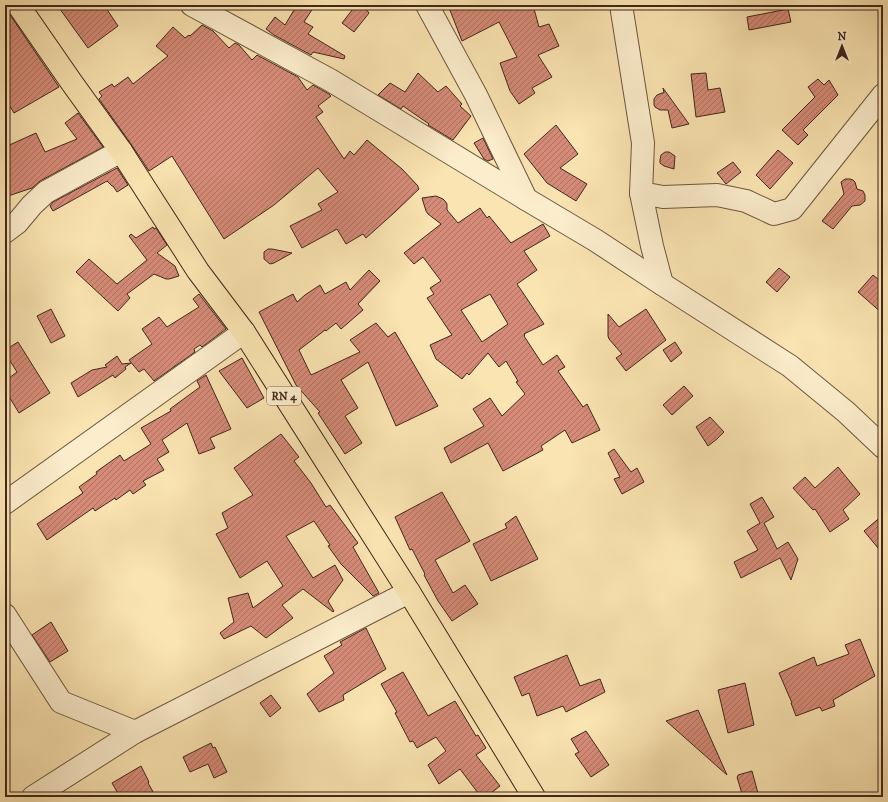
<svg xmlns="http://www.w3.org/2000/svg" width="888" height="802" viewBox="0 0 888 802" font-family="'IM FELL DW Pica',serif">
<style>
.building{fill:url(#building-hatch);stroke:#40271d;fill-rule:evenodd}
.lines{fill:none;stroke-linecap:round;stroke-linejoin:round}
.minor-casing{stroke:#6e5642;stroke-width:24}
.highway-casing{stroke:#40271d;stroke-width:24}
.minor{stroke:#fcedcc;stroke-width:22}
.highway{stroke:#fae4b1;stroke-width:22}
.labels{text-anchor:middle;stroke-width:3;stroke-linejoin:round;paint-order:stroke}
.shield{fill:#fcedcc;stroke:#786252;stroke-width:1}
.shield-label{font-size:11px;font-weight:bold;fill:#40271d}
</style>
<defs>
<pattern id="building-hatch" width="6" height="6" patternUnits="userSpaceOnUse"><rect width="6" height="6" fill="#d68b78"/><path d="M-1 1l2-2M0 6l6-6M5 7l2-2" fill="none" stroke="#af7262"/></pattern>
</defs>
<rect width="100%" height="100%" fill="#fae4b1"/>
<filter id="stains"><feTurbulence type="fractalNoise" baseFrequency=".005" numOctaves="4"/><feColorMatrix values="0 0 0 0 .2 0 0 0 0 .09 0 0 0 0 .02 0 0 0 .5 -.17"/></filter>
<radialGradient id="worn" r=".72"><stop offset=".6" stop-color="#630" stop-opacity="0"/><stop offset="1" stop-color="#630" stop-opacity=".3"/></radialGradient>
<g class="building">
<polygon points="5,5 8,12 59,87 14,113 5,98"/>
<polygon points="57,5 104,5 118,26 88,48"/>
<polygon points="297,5 315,5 304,22 313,27 308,34 345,56 344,59 313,52 311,55 274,35 266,29 275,17 285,25"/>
<polygon points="356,5 363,5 369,13 354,32 342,23"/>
<polygon points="448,5 533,5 539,27 549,24 559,46 538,55 552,77 532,88 535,93 519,104 510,91 500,63 517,57 499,22 462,41"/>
<polygon points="788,9 791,22 749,30 747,17"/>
<polygon points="202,25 213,31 229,48 235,43 239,45 252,60 257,55 298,77 307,90 313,85 329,94 331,96 318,106 323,112 316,117 344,159 350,151 354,155 367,140 402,169 418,186 418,187 419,189 395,212 366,238 363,234 346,244 337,229 302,248 290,226 322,210 318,204 338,192 318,168 274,205 224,239 172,156 149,171 131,144 99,99 102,96 99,92 112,84 114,87 128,77 133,84 168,56 156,46 173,27 185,38 189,35 190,36"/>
<polygon points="418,73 438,92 446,86 462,104 460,106 471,116 453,140 428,125 429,124 403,106 401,109 378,95 390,83 405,92"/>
<polygon points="706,73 708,90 720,88 725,112 696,117 691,74"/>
<polygon points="818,79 824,85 829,80 838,95 803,130 808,135 798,145 782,130 815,97 808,87"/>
<polygon points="663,88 689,124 672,128 668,110 660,110 655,107 654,105 654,99 657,95 662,93 664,93"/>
<polygon points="78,113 103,147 40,181 32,188 5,197 5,147 36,133 45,152 77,139 65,123"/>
<polygon points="556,125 578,154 560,168 587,184 576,201 547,183 524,154"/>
<polygon points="483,138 493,159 488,161 484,159 474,143"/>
<polygon points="778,150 793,163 770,189 756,175"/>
<polygon points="665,152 669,152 675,156 674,169 664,166 660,163 660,160 661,155"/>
<polygon points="733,162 741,172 726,184 717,173"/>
<polygon points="117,168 128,185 117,192 113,186 112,186 107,181 53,211 50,206 53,202"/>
<polygon points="845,179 850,179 853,180 855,182 857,189 863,191 865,195 865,201 860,205 852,206 833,229 822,221 844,194 841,182"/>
<path d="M436 196 443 199 445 201 447 204V210L458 223 480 208 487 218 489 216 511 243 543 224 550 236 524 251 537 270 517 284 544 324 524 334 525 335 524 336 543 365 557 355 565 367 558 371 583 407 587 404 600 430 572 443 565 430 541 446 543 450 503 471 488 443 451 463 444 448 484 426 473 409 490 398 502 416 525 394 516 382 518 381 506 361 499 367 488 353 469 375 467 373 462 379 436 359 430 345 452 335 427 298 434 294 430 288 441 281 423 257 414 264 404 253 441 224 428 214 426 211 422 198ZM490 294 508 324 482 342 461 310Z"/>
<polygon points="153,227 154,229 156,228 167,245 157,253 175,266 179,276 169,279 166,279 154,274 127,294 130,298 118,311 76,272 89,259 117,284 147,260 129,236 131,234 136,238"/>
<polygon points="268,249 272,249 292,253 274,263 270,264 264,259 264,252"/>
<polygon points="779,268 790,277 777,292 766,282"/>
<polygon points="369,270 380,281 358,304 363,310 341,329 336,323 326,331 325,330 299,350 311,375 360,352 350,340 376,323 388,337 395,332 438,406 396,426 368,362 341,380 358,408 345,416 362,443 345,454 318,413 320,412 296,385 259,312 293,294 297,302 305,295 320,285 325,294 346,282 350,290"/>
<polygon points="873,275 883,283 883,314 858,292"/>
<polygon points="199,294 226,329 202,347 200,345 194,349 195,352 154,381 144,369 139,372 129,360 152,344 142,329 159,317 167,327 199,307 193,299"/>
<polygon points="51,309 65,336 51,343 37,316"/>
<polygon points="646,309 666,340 626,371 616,358 622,354 609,339 608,336 608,314 619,327"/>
<polygon points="18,342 50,393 19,413 5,390 5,381 17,372 5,353 5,350"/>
<polygon points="675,342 682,353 671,362 663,350"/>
<polygon points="117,356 122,364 131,363 125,367 126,369 115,378 113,375 78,397 71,383 92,370 107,367 105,365"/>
<polygon points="242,358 264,398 247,408 219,371"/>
<polygon points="206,375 231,429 210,438 215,448 199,454 187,423 162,440 169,452 157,459 164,470 143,481 146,485 133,494 130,490 116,500 115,498 95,511 93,508 47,540 37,524 83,493 79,487 97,474 96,472 120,455 124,461 151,444 141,428 171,411 170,409 200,387 197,381"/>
<polygon points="684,386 693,396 672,415 663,405"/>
<polygon points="710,417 724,432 717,439 708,446 696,427"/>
<polygon points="281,434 299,457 294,461 311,483 326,507 330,505 358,543 353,547 379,593 373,596 341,564 328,546 330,545 314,521 286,536 313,578 335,565 343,580 328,601 334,611 333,612 303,589 282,605 293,618 266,638 251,626 224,639 220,633 234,622 228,598 248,593 253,608 283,586 267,561 240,578 216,534 228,528 222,513 253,495 234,468"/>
<polygon points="614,449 631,472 637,468 644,482 622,494 614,479 620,477 608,453"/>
<polygon points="838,467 860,494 843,510 849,519 830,532 815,509 813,510 793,488 805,477 815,488"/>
<polygon points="442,492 470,541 435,560 453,593 465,585 478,604 452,621 438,601 424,575 425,574 412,549 410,550 395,517"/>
<polygon points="762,497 774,517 764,523 777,549 788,542 798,559 791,580 780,558 741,578 734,562 758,550 747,531 760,523 750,504"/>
<polygon points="883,515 883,554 864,531"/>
<polygon points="516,516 538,559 491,581 473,544 507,528 505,524"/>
<polygon points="51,622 68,651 50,662 32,635"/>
<polygon points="366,628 386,669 343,695 344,700 319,712 307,694 334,673 324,656 342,645 340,642"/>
<polygon points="860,639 875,676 833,700 835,706 822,711 820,707 796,716 791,703 792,703 779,673 814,657 817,666 849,654 845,645"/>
<polygon points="567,655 580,686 600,679 605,692 566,712 563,706 537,716 529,693 522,696 514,677"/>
<polygon points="403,672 428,716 455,701 476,736 478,735 486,748 476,755 500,786 486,797 481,797 460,769 439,784 428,765 446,751 436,737 417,748 413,741 410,742 395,713 397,712 381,684"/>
<polygon points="745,683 754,725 728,733 718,690"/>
<polygon points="271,695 281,708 270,717 260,703"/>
<polygon points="698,710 727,775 666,721"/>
<polygon points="586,731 609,765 591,777 575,754 579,752 571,739"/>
<polygon points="211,743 213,748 215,747 227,772 214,778 208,764 190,772 183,757"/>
<polygon points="141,766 149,782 148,783 156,797 120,797 112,783"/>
<polygon points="752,771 759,797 743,797 737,777 738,776 738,775"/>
</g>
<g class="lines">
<defs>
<g id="minor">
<polyline points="192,5 330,80 526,199 595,240 662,284 790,366 846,412 883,447"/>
<polyline points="427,5 476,95 526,199"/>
<polyline points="621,5 643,143 641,193 652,246 662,284"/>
<polyline points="641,193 663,197 717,195 746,201 774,214 792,209 883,95"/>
<polyline points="5,232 17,223 32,205 46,192 121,151"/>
<polyline points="5,503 244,332"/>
<polyline points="5,615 61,702 135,732"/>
<polyline points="33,797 135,732 409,592"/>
</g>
<polyline id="highway" points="18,5 72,83 121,151 198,271 244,332 409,592 534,797"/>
</defs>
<use href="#minor" class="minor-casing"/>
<use href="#highway" class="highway-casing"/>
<use href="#minor" class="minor"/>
<use href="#highway" class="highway"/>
</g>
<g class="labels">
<rect class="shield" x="267" y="387" width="34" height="18" rx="3"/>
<g class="shield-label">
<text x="284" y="400">RN 4</text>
</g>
</g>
<rect width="888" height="802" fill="none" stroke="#fae4b1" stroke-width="20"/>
<rect x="6" y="6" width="876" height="790" fill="none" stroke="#40271d" stroke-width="2"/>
<rect x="10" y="10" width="868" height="782" fill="none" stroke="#40271d"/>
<g transform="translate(842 46)" stroke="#fcedcc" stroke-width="3" paint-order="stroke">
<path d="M0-3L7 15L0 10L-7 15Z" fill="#40271d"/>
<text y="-6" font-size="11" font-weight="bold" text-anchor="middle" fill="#40271d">N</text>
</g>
<rect width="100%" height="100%" filter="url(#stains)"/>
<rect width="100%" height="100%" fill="url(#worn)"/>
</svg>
